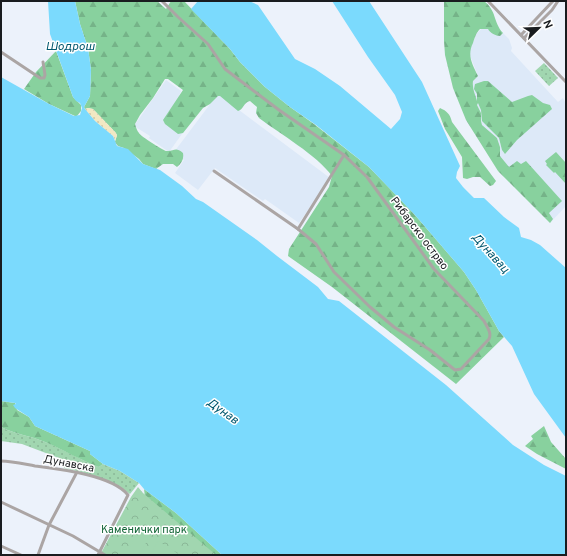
<svg xmlns="http://www.w3.org/2000/svg" width="567" height="556" viewBox="0 0 567 556" font-family="Overpass,sans-serif">
<style>
.built{fill:#dde9f8}
.grass{fill:url(#grass-dots)}
.forest{fill:url(#forest-firs)}
.sand{fill:url(#sand-dots)}
.park{fill:url(#park-crowns)}
.garden{fill:#a1d6b0}
.water{fill:#7bdafd}
.lines{fill:none;stroke-linecap:round;stroke-linejoin:round}
.street{stroke:#aba5a4;stroke-width:3}
.labels{text-anchor:middle;stroke-width:3;stroke-linejoin:round;paint-order:stroke}
.street-label{font-size:11px;fill:#191c1f;stroke:#fff}
.park-label{font-size:11px;fill:#136537;stroke:#fff}
.water-label{font-size:12px;font-style:italic;fill:#02586f;stroke:#fff}
</style>
<defs>
<pattern id="grass-dots" width="8" height="8" patternUnits="userSpaceOnUse"><rect width="8" height="8" fill="#a1d6b0"/><path d="M2 2h.1M6 6h.1" fill="none" stroke="#8ab797" stroke-width="1.8" stroke-linecap="round"/></pattern>
<pattern id="forest-firs" width="22" height="20" patternUnits="userSpaceOnUse"><rect width="22" height="20" fill="#88d19e"/><path d="M5 1l3.5 6h-7zM16 11l3.5 6h-7z" fill="#75b388"/></pattern>
<pattern id="sand-dots" width="8" height="8" patternUnits="userSpaceOnUse"><rect width="8" height="8" fill="#f2e8c3"/><path d="M2 2h.1M6 6h.1" fill="none" stroke="#cfc6a7" stroke-width="1.8" stroke-linecap="round"/></pattern>
<pattern id="park-crowns" width="20" height="18" patternUnits="userSpaceOnUse"><rect width="20" height="18" fill="#a1d6b0"/><path d="M2 6a3 3 0 1 1 6 0M12 15a3 3 0 1 1 6 0" fill="none" stroke="#8ab797"/></pattern>
</defs>
<rect width="100%" height="100%" fill="#ecf2fb"/>
<g class="built">
<polygon points="482,28 488,29 492,33 502,35 503,33 509,39 512,48 511,51 558,102 563,98 566,104 566,206 550,223 500,156 500,147 497,138 482,125 481,121 481,113 477,106 472,89 473,81 478,76 469,53 476,34"/>
<polygon points="166,80 181,91 179,96 199,110 169,152 149,138 150,136 134,126"/>
<polygon points="223,87 239,110 330,178 299,223 265,199 263,201 215,168 198,190 175,173 184,160 174,152"/>
</g>
<g class="grass">
<polygon points="544,63 558,78 549,86 535,71"/>
<path d="M1 427C15 434 31 436 45 442 64 449 80 460 99 467L103 464 120 471 139 483 130 494C111 479 86 473 64 468L59 458 22 444 1 441Z"/>
</g>
<g class="forest">
<path d="M75 1H157L166 9 171 1H184L230 49 240 62 265 87 290 107 314 124 369 167 397 196 415 215 464 272 476 290 499 331 504 337 456 384 332 287 288 256 289 249 329 187 332 176C317 155 280 134 259 118L256 113 257 107 250 101C244 102 243 110 238 111L220 96H218L210 104 203 108 183 133 178 134 165 124 163 120 183 90 168 79H165L153 98 140 115 135 124C136 127 137 131 139 133 140 136 163 150 166 151 174 152 175 146 183 153 184 159 182 163 177 167L173 164H163L156 169 143 164 139 159 124 148 118 146 115 142 117 135 115 132 93 109 88 108 85 109 84 107 90 96 91 70 88 48 80 24Z"/>
<path d="M444 1H484C497 11 493 22 503 33L500 36C496 36 490 33 488 29H480C476 33 475 37 473 43 467 55 472 64 478 76L473 81C472 89 475 94 477 101V94L474 89 475 84 484 81H488L512 102 528 96 532 95 543 103 550 105 552 109 517 140 505 154 502 150 499 138 482 121 481 110 478 103 477 105 481 113V121L482 125 497 138 500 147V156L509 167 517 161 521 164 526 161 562 201 549 213 553 219 550 223 498 171 466 120 453 88 445 55 444 41Z"/>
<polygon points="56,51 73,97 81,105 81,111 77,116 75,116 49,104 24,89 36,72"/>
<path d="M440 108C447 111 450 114 452 122L496 181 493 185 490 186 480 177H473L467 179 463 178 462 157 445 129 438 111Z"/>
<polygon points="556,152 566,163 566,184 555,172 554,173 546,165 547,164 545,161"/>
<path d="M1 401 15 403 17 410 29 417 35 426 90 451V454L103 464 99 467C80 460 64 450 45 442 31 436 15 434 1 427Z"/>
<polygon points="544,426 551,442 566,459 566,469 537,454 525,446 533,439 531,436"/>
<polygon points="144,489 176,513 222,555 209,555 146,506"/>
</g>
<polygon class="sand" points="88,108 93,109 116,133 117,136 115,140 113,136 95,121 85,109"/>
<polygon class="park" points="138,487 143,493 216,555 100,555 131,497"/>
<g class="garden">
<polygon points="137,535 147,541 139,555 128,555 126,553"/>
<polygon points="158,541 180,555 150,555"/>
</g>
<g class="water">
<polygon points="48,1 75,1 80,24 88,48 91,70 90,96 84,107 85,109 95,121 113,136 117,146 128,149 143,164 160,170 182,186 196,199 203,202 257,240 277,256 318,287 328,299 339,301 446,385 513,445 544,465 566,476 566,555 222,555 176,513 144,489 139,483 120,471 103,464 90,454 90,451 35,426 29,417 15,408 13,405 16,404 15,403 1,401 1,77 49,104 74,116 80,115 82,108 80,103 76,101 73,97 50,34"/>
<polygon points="198,1 249,1 258,5 295,59 315,69 340,86 391,129 400,119 402,112 395,95 368,57 332,1 369,1 422,82 460,166 457,172 456,178 463,187 474,198 484,198 504,217 519,228 521,237 531,240 540,245 566,268 566,438 534,394 512,346 499,331 476,290 464,272 415,215 369,167 316,125 290,107 265,87 240,62 230,49 191,9"/>
</g>
<g class="lines">
<g class="street">
<path d="M162 1 178 17 208 44 225 69 279 110 344 155 367 177 434 269 484 321C487 327 492 333 489 339L461 369 455 370 430 350 394 327 370 307 334 272 316 244 298 229"/>
<polyline points="488,1 566,82"/>
<polyline points="521,35 553,1"/>
<polyline points="524,38 552,10 558,1"/>
<polyline points="1,52 40,78 44,78 45,75 43,62"/>
<polyline points="214,171 298,229 344,155"/>
<path d="M1 461C12 461 24 464 35 466 59 469 112 475 128 495L98 555"/>
<polyline points="1,502 73,536 105,555"/>
<polyline points="1,546 21,555"/>
<polyline points="38,555 49,525 77,472"/>
</g>
</g>
<g class="labels">
<g class="street-label">
<text transform="translate(420 233) rotate(53)" y="4">Рибарско острво</text>
<text transform="translate(69 463) rotate(11)" y="4">Дунавска</text>
</g>
<g class="park-label">
<text x="144" y="533">Каменички парк</text>
</g>
<g class="water-label">
<text x="70" y="50">Шодрош</text>
<text transform="translate(491 253) rotate(48)" y="4">Дунавац</text>
<text transform="translate(223 411) rotate(35)" y="4">Дунав</text>
</g>
</g>
<rect width="567" height="556" fill="none" stroke="#191c1f" stroke-width="4"/>
<g transform="translate(539 28) rotate(67)" stroke="#ffffff" stroke-width="3" paint-order="stroke">
<path d="M0-3L7 15L0 10L-7 15Z" fill="#191c1f"/>
<text y="-6" font-size="11" font-weight="bold" text-anchor="middle" fill="#191c1f">N</text>
</g>
</svg>
